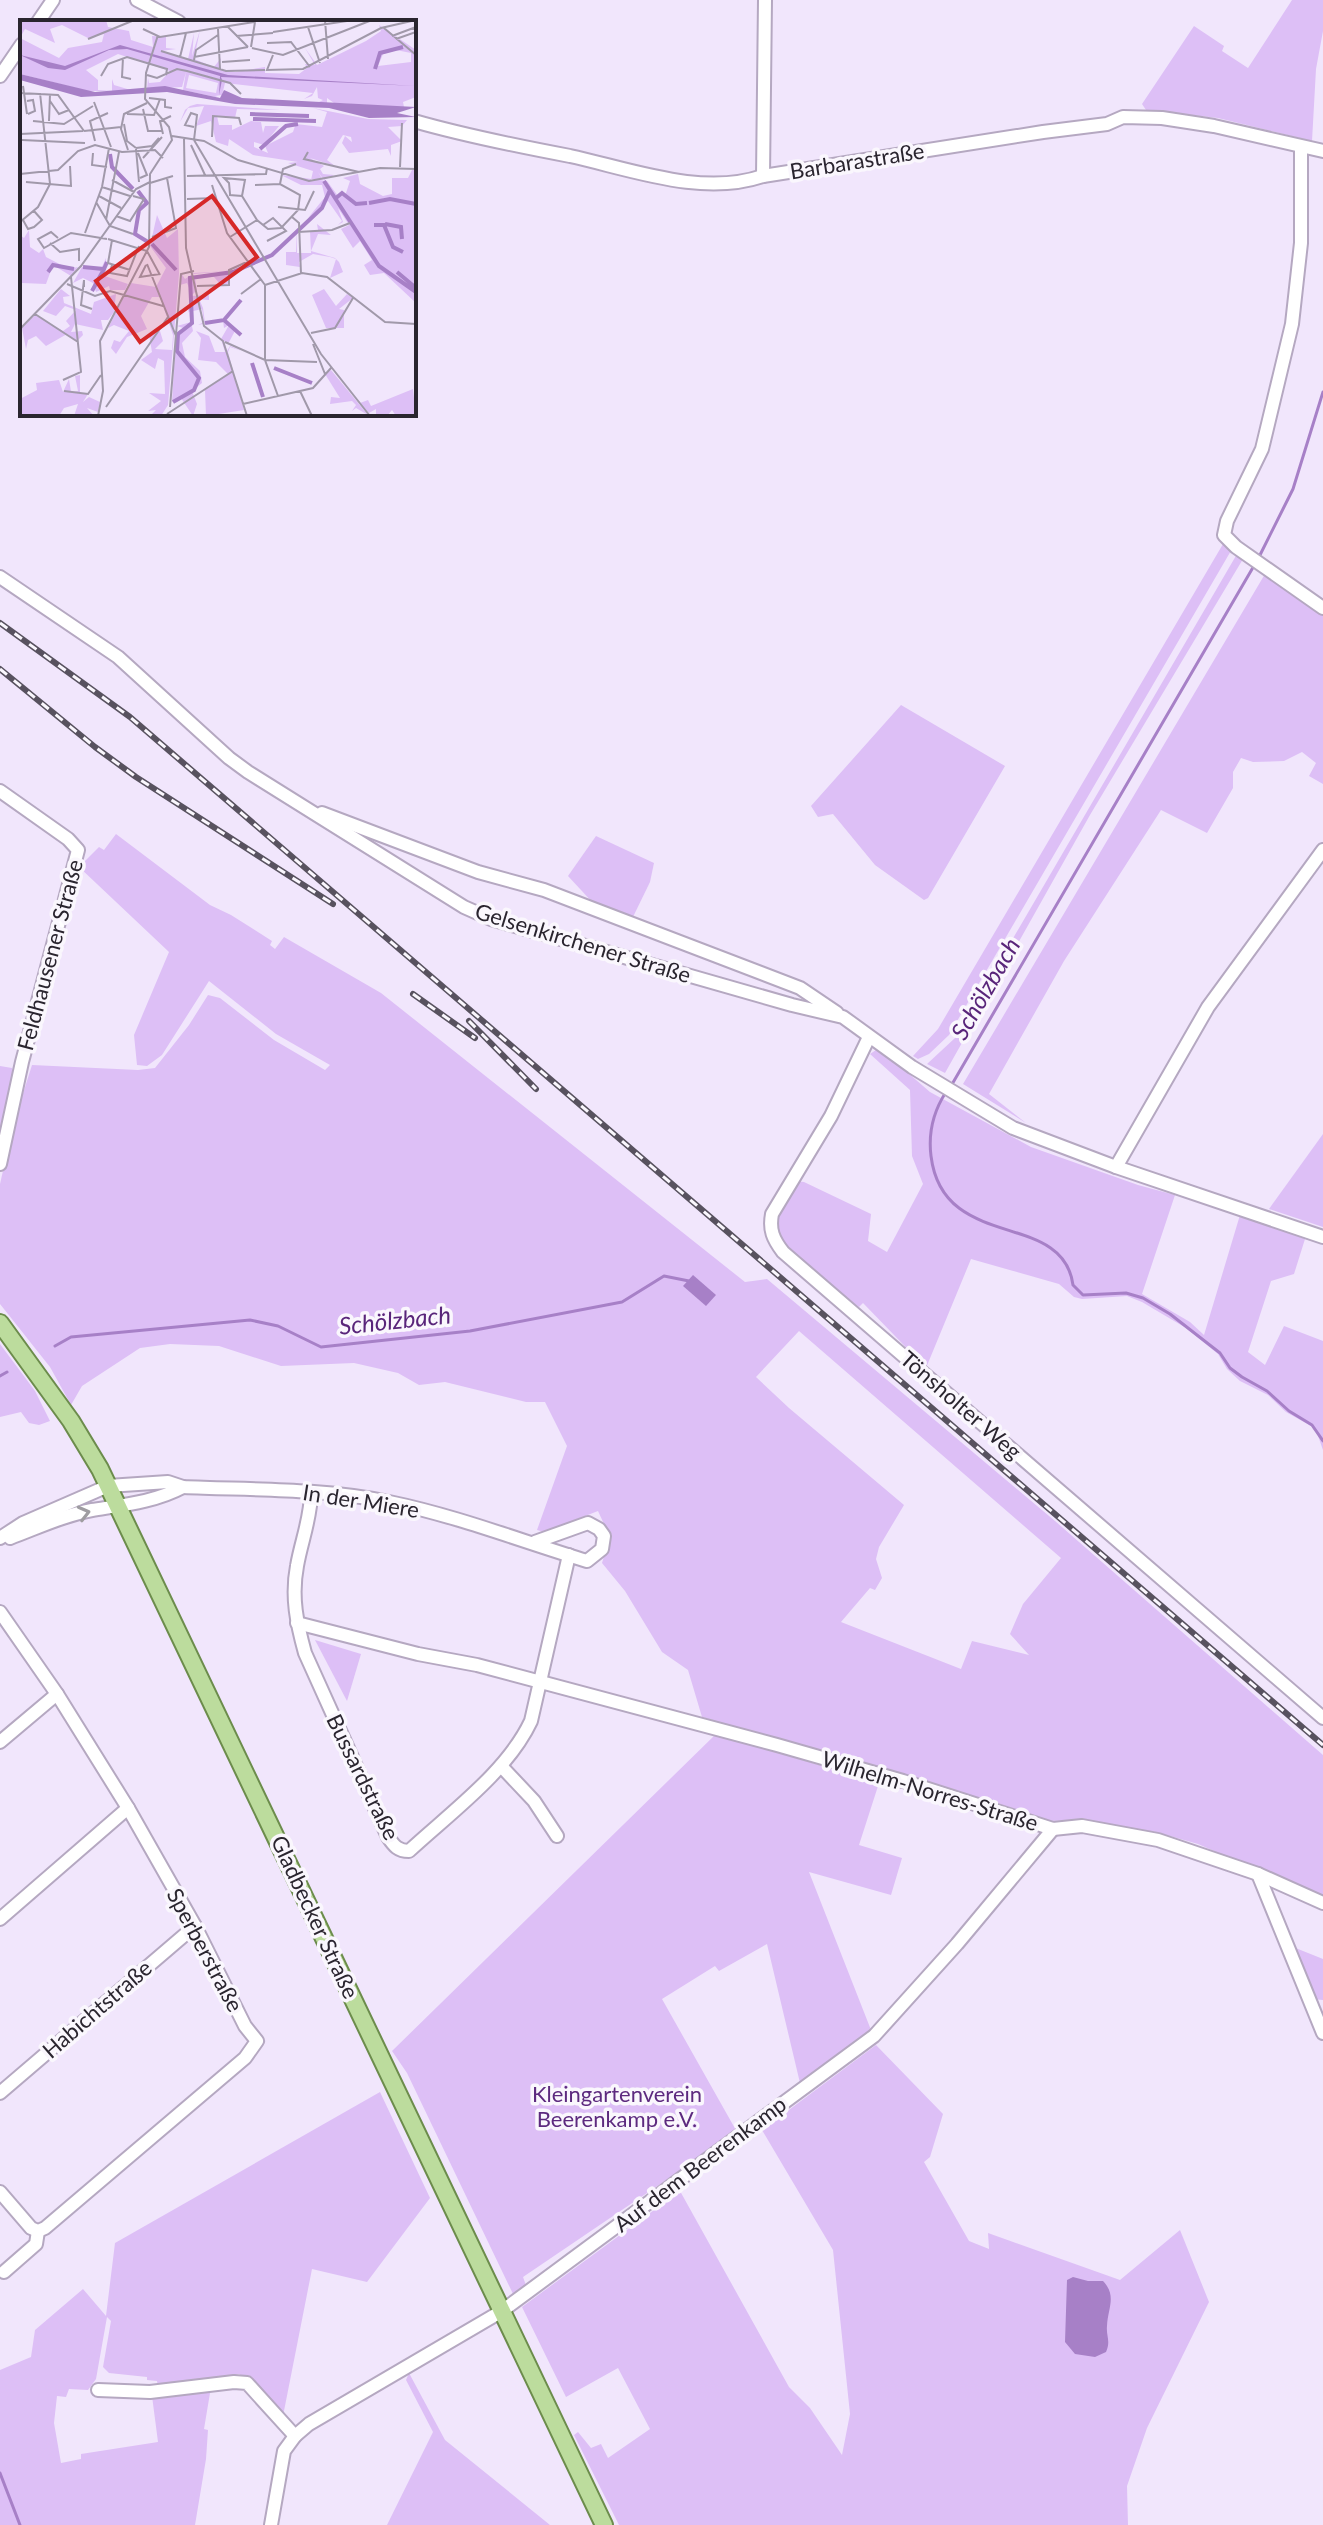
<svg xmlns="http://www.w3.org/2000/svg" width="1323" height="2525" viewBox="0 0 1323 2525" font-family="Lato,sans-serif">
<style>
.green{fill:#ddbff6;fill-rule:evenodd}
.water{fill:#a780c7}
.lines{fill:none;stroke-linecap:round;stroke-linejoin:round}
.stream{stroke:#a780c7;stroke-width:3}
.minor-casing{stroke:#b5a8c1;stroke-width:16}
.major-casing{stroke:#6c8c4c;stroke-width:20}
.minor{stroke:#fff;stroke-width:12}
.major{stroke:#bcdc9d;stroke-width:16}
.rail-casing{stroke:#58525f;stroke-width:6}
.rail{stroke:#faf7fd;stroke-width:3;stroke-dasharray:9;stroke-linecap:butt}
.oneway{stroke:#9f9da1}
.labels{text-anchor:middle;stroke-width:7;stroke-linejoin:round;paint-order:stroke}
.street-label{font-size:22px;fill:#2a252f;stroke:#faf7fd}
.park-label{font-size:22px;fill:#5d2a7f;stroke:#faf7fd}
.water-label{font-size:24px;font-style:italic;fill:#59257a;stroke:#faf7fd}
.inset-river{fill:none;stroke:#a780c7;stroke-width:4}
.inset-road{fill:none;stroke:#a199aa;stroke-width:2}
.view{fill:#d62828;fill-opacity:0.15;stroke:#d62828;stroke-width:4}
.inset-edge{fill:none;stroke:#2a252f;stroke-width:4}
</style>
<rect width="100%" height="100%" fill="#f1e6fc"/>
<g class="green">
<polygon points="1292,0 1323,0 1323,31 1316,69 1312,141 1218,118 1146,110 1142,104 1194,26 1224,46 1222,51 1248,68"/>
<polygon points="1223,544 1232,549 949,1035 929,1054 918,1059 913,1056 938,1029"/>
<polygon points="1237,554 1243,559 1090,815 945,1073 927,1064 955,1038"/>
<polygon points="1265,574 1323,612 1323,784 1309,776 1316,763 1302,752 1284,761 1253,762 1241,758 1233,772 1233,788 1207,833 1161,810 1064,961 989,1094 1026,1123 963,1084"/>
<polygon points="901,705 1005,766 928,898 924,900 875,865 833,814 818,817 811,806"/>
<path d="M116 834 210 905 231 915 272 941 270 945 275 949 284 937 381 993 745 1282 767 1279 1055 1521 1323 1755V1899L1198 1844 1156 1832 1075 1820 1049 1821 702 1717 688 1670 662 1652 625 1591 602 1563 610 1537 598 1511 544 1532 537 1530 567 1446 545 1402H526L445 1382 419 1385 398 1373 354 1363 281 1366 219 1346 170 1344 140 1348 82 1386 71 1405 50 1367 0 1304V1184L14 1122 32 1065 138 1070 155 1068 189 1025 208 995 220 998 274 1040 325 1070 330 1065 276 1034 209 981 162 1055 147 1066 137 1065 134 1035 169 952 79 867 99 847 104 850ZM799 1331 1061 1558 1023 1604 1010 1634 1029 1655 972 1641 961 1669 841 1622 870 1588 875 1590 882 1578 876 1559 879 1547 904 1505 789 1408 756 1377Z"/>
<polygon points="596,836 654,863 650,882 632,919 594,904 568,876"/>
<polygon points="879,1048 930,1092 1031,1147 1138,1185 1175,1195 1142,1294 1190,1322 1204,1335 1240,1215 1305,1239 1294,1274 1271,1281 1248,1352 1265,1365 1284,1326 1323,1341 1323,1450 1317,1433 1311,1426 1286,1412 1268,1395 1240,1381 1227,1369 1218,1354 1186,1328 1142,1302 1127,1296 1082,1299 1074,1297 1059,1284 971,1259 926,1368 863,1303 859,1307 785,1248 774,1223 795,1181 804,1182 871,1214 868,1241 887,1252 923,1184 912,1156 910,1090 870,1054"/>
<polygon points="0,1066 12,1068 13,1073 0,1136"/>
<polygon points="1323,1134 1323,1227 1269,1209"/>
<polygon points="0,1344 35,1391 50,1421 39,1425 29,1423 21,1412 0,1417"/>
<polygon points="315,1640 361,1654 347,1701"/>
<polygon points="716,1734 879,1783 859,1845 902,1858 891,1895 809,1872 871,2030 800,2083 767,1944 719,1971 715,1966 662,1999 737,2132 523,2277 527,2288 514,2296 407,2073 392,2051"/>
<polygon points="1293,1947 1323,1959 1323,2000 1312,1999"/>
<polygon points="876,2045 943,2114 930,2157 924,2162 969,2241 989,2249 988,2233 1120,2280 1180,2230 1209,2302 1147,2428 1127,2486 1128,2525 619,2525 574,2435 578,2432 591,2448 601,2444 608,2458 650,2429 618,2368 566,2397 522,2307 680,2191 789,2387 810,2408 842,2455 850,2414 833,2250 762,2130"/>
<polygon points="380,2092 430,2198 367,2282 312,2269 283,2416 257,2388 239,2374 218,2378 217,2381 158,2388 157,2381 147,2380 147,2377 109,2373 103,2367 111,2321 107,2317 96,2379 88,2390 69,2389 66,2397 57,2396 54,2423 61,2463 81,2459 81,2454 158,2442 152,2396 211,2387 204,2429 208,2430 206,2459 195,2525 0,2525 0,2370 31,2357 35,2330 83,2289 106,2316 115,2243"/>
<polygon points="409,2373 445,2440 550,2525 387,2525 433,2432 406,2380"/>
</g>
<g class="water">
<polygon points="693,1275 716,1295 706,1306 683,1286"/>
<path d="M1073 2277 1088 2281H1103C1117 2296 1108 2307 1107 2326 1106 2336 1111 2341 1106 2352L1095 2357 1075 2354 1065 2342 1067 2280Z"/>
</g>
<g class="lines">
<g class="stream">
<polyline points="1259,557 1293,489 1323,392"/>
<polyline points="951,1086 1255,564"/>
<path d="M946 1092C933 1112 928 1132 931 1156 943 1253 1063 1209 1073 1285L1083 1295 1126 1293 1143 1298 1170 1314 1220 1353 1230 1368 1242 1377 1267 1391 1289 1411 1312 1425 1323 1441"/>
<polyline points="55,1346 71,1337 250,1320 278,1326 321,1347 470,1331 622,1302 664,1276 689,1281"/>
<polyline points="0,1376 7,1372"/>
<polyline points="0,2473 20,2525"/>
</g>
<defs>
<g id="minor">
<polyline points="137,0 179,22"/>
<polyline points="38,22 53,0"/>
<polyline points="0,76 22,44"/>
<path d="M414 121C466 136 517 146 570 156 630 169 702 197 763 176L1043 132 1107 124 1123 117 1162 118 1214 126 1323 151"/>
<polyline points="1301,148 1301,243 1292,324 1262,449 1227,521 1224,535 1236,547 1323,608"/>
<polyline points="763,176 765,0"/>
<polyline points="0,577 118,657 229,758 248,772 464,907 491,919 792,1005 843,1017 912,1067 1013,1128 1116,1167 1323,1237"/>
<polyline points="0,791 68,839 78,850 22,1062 0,1164"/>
<polyline points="322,813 478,872 544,890 761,973 800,988 837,1013"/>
<path d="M869 1037 831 1116 772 1214C769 1230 773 1239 783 1252L1323 1718"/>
<polyline points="1116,1167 1208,1007 1323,850"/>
<path d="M311 1493C311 1518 301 1542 297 1566 291 1597 297 1624 305 1653L388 1837C394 1846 398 1851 409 1851 450 1813 507 1772 531 1721L569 1555"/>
<path d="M0 1538 23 1523 108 1486 168 1482 183 1487C251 1490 321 1488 389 1502 457 1516 521 1541 587 1561L602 1549 604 1536 599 1529 588 1523 535 1542"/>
<path d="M10 1538C37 1528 64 1515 92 1510 123 1505 155 1502 183 1487"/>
<polyline points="0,1612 57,1694 128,1808 195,1926 245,2026 257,2041 245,2058 45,2228 38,2231 31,2228 0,2192"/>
<polyline points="297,1623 418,1654 477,1665 777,1745 903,1781 1053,1829 1082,1826 1158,1840 1258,1874 1323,1903"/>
<polyline points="0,1742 57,1694"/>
<polyline points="501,1766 534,1801 557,1836"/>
<polyline points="1258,1874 1323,2033"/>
<polyline points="0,1919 128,1808"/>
<polyline points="0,2093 195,1926"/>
<polyline points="4,2272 36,2244 38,2231"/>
<polyline points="98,2390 150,2392 234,2382 247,2383 295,2436"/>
<polyline points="271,2525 284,2451 295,2436 309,2424 502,2311 874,2036 957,1944 1053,1829"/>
</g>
<polyline id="major" points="0,1323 71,1421 100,1469 604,2525"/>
</defs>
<use href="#minor" class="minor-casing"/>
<use href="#major" class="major-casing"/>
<use href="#minor" class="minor"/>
<use href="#major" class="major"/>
<defs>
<g id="rail">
<polyline points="0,623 130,717 1323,1745"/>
<polyline points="0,669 95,747 136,777 333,904"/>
<polyline points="413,994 475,1038"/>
<polyline points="469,1021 536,1089"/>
</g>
</defs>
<use href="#rail" class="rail-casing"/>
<use href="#rail" class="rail"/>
</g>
<defs><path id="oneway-chevron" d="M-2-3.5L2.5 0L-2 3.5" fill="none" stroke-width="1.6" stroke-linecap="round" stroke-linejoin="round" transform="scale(2)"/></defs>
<use class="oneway" href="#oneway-chevron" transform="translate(84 1513) rotate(-14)"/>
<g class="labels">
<g class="street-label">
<text transform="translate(857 161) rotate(-9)" y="8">Barbarastraße</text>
<text transform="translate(583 943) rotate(17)" y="8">Gelsenkirchener Straße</text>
<text transform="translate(50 955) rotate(-75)" y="8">Feldhausener Straße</text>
<text transform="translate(961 1405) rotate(41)" y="8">Tönsholter Weg</text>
<text transform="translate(361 1501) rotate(9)" y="8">In der Miere</text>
<text transform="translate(363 1777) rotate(64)" y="8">Bussardstraße</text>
<text transform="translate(930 1791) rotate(17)" y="8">Wilhelm-Norres-Straße</text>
<text transform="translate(315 1917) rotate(65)" y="8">Gladbecker Straße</text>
<text transform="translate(205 1950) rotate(62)" y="8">Sperberstraße</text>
<text transform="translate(97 2009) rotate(-41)" y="8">Habichtstraße</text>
<text transform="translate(700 2164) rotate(-37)" y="8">Auf dem Beerenkamp</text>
</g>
<g class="park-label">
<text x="617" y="2102">Kleingartenverein<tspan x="617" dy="25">Beerenkamp e.V.</tspan></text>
</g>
<g class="water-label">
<text transform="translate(986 989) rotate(-60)" y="8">Schölzbach</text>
<text transform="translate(395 1321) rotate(-6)" y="8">Schölzbach</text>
</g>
</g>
<g transform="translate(20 20)">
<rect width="396" height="396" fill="#f1e6fc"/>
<path d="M0 0H86L88 7 109 11 111 20 133 27 132 16 146 17V28L156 29 141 31 168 39 174 13 172 36 180 10 174 39 194 47 201 38 199 49 215 52 245 47V53L279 54 287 48 285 44 295 45 285 28 297 45 346 21 361 11 359 5 396 30V77L383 82 384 87 314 83 307 78V83H297L303 80 298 78 297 67 292 76 284 79 293 73 205 63 202 75 195 76 200 78 163 70 166 52 162 67 127 69 128 58 129 63 140 62 150 51 98 34 66 50 78 60V70L92 71V59L94 65 114 71H68L0 54ZM42 5 68 18 84 14 82 22 48 28 39 38 0 18 5 9 35 23 30 9ZM376 30 391 33V42L358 46 363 34ZM169 55 198 63 196 73 166 68ZM177 84 260 90 217 89 215 98 197 96 199 105H212V110L231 101 241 102 243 113 245 106H259L244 125 234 122V127L248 133 245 126 273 112 275 106 267 103 302 107 307 92 293 88 348 99 387 100 382 106 368 107 382 121 371 125V136L368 129 329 133 322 123 325 116 332 122 331 117 323 115 307 140 315 146 290 138 304 146 300 149 303 154 314 155 304 160 298 152 303 160H291L293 151 268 143 278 142 233 135 209 119 208 126 196 122 191 101 176 106 184 86 168 88 160 102 165 90 170 86ZM392 150H396V283L364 253 350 255 344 245 352 240 340 221 333 228 321 209 329 205 318 188 323 202 318 205 322 201 308 181 288 198 305 177 302 165H281L261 155 307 161 318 176H325L330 161 323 158 338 154 340 164 363 176 372 174V158H388ZM137 195 147 218 158 209 159 254 148 385 141 396H130L136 390 128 391 141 381 129 373 145 374 144 341 138 338 135 349 121 340 132 332 129 315 140 311 143 321 135 329 152 330 153 315 140 277H132L121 296 127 309 107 317 96 334 91 328 94 320 100 322 109 311 94 305 88 308 111 263 136 267 146 248 130 226ZM297 204 311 215 298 214 291 231 315 238 319 242 323 252 310 258 316 239 310 237 293 234 279 242 280 247 266 245V232H276L277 210V233H291L290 211 298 210ZM9 210 10 227 19 233 23 229 26 237 49 249 58 247 51 256 33 245 26 264 2 263 0 215 4 218ZM86 238V244L82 255 108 264 105 270H90L89 266 76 272 73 263 63 258 53 263 62 247 81 249ZM208 251 173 254 174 259 175 257 208 254 209 264 201 265 194 257 175 258 177 270 171 276 189 275V280L172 279 180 281 183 288 185 303 203 300 215 287 205 300 216 309 208 324 204 321 207 331 210 326 222 331 210 327 208 332 224 390 186 396 185 370 208 354 196 342 178 340 181 318 176 311 189 316 195 332H205L201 319 209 305 204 308 203 300 178 305 184 302 182 289 169 292 173 311 162 323 165 337 180 351 182 363 172 371 177 384 173 396 161 378 152 382 156 313 163 308 157 306 171 302 168 289 171 272 167 263 160 265 161 253 165 259 174 253ZM41 269 50 276 43 277 44 283 71 294 74 282 96 274 94 292 88 300H81L83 310 55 304 51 312 62 311 63 315 57 321 47 314 26 326 16 316 8 320 6 329 2 308 15 295 43 311 50 306 46 301 56 290 45 286 36 296 23 291ZM304 269 316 286 327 274 333 278 319 289 324 290V308H306L292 275ZM311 350 348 395 336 388 332 391 336 385 332 381 310 384 311 377 320 378 305 354ZM60 355V373L68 374 63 382 69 377 80 382 78 392 67 388 74 396H54L58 384 44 388 39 396 0 394V379L17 370 16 363 39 360 43 372 49 359 51 372 58 371 55 356ZM393 369 396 396H376L372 390 367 396 356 394V389L349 393 340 383 348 380 351 386Z" fill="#ddbff6" fill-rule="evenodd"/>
<path d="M100 25 208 55 396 66 201 57 202 60 199 75 200 56 107 29 89 30 45 50 28 48 0 35 45 46ZM0 54 75 72 145 66 200 78 204 70 222 78 396 87 377 93 396 97 349 98 309 88 215 84 147 72 61 77 0 60Z" fill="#a780c7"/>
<path class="inset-river" d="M355 49 360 33 383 27M230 94 289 96M233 99 296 101M240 129 266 106 278 104M90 134 92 147 113 169M304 161 359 246 396 272M118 171 127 183 119 190 115 214 128 222M316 178 322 173 336 184 347 183M349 183 370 179 396 184M365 204 381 207 382 219M354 205H364L373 227 383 232M132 224 156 250M63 247 84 249 87 242M28 252 33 245 54 249M377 252 396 268M72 271 84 249M204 300 221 280M185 303 204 300 221 315M232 343 243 377M254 348 292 363M153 382 174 370 179 358 157 331 158 314 172 303 170 258 213 252 252 235 302 188 310 170"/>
<path class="inset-road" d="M305 0 308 39M207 6 228 27M288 7 300 43M364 8 396 35M123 9 140 17 234 2M198 9 200 49M253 12 327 1M216 16 253 13M372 16 396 7M68 19 112 1M376 19 396 12 394 8M247 23 271 22 290 47M231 27 235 2M232 28 263 35 352 0M141 31 206 51 245 50M253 35 247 50 283 49 361 8 396 0M160 37 166 13M174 37 228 27M103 38 102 57 111 59M174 40 176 30 198 15M202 42 230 40M127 55 137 58 157 49 167 51 210 63 221 74M81 56 88 44 107 37 147 49 146 55M3 66 7 94M0 73 38 75 64 111M129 78 145 80V87L152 88M7 81 13 80 15 91 8 94M30 81 39 94 49 90M74 82 91 127M123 89 128 111H143M107 94 134 95 140 79M13 101 44 104 73 86M29 101 30 74M104 104 107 121 116 128M64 111 101 107M0 114 63 111M143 114 140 101 151 96M152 116 184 121 218 140 289 161 360 148 396 149M192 117 193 96 219 98 221 105M164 119 166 228 184 306 203 321 227 396M2 120 65 123M174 120 177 95 171 93 165 105 174 107M174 120 301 334 350 396M75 121 70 101 88 93M171 125 185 155M116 128 132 126 139 118M116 129 119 162M108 130 101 109 104 94 127 83M288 132 284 139 339 152M73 133 72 145 87 147M118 133 127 155 120 158M123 138 142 117M380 147 382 103M0 154 38 150 58 131 75 125 102 132 135 130 143 138M167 156 246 154 247 148M92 160 114 172M6 162 51 166 50 146M130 163 153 156M260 164 263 149 276 144M192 165 207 213 245 265M82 167 110 176M79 176 101 188M222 176 225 160 204 158 209 163 210 174V175H209L222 176 237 200 248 209 261 208 278 190 280 175 260 164 235 165M167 179 196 178M76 182 90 206 113 214M258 187 285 190 294 171M96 196 110 201 124 179 113 176M272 197 279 203 281 254M3 200 8 209 14 207 22 200 14 191M86 200 99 132M0 202 18 187 30 164 20 73M243 205 253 198 266 211 247 221M278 212 312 210 330 203M65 213 82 167 89 128M132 217 156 208 147 158M210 217 237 200M38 218 31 212 18 219 24 228 51 213 87 219M88 219 127 231 140 255M92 220 88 243 110 250M30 223 40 232 59 229V241M127 244 156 316M92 245 90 253 107 256 119 226M126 245 120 257 140 254M47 264 75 276 90 271 143 286M245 265 282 253 307 257 365 302 396 304M245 265V340L258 376M177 266 209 265V250L229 241M64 267V260L61 285 72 289M221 274 241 259M15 294 58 322M0 309 61 246 116 169 130 162M291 313 315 308 333 278M205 322 245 340 297 342M293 324 305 354M43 360 61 352 51 257M44 371 68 374 81 355M280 371 292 396M223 384 293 368 311 348M86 387 148 297M150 387 161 254 174 251M147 394 213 351M78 396 83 371 80 321 129 227 130 154 152 120 149 107 125 79 126 53 138 15"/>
<path class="view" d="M192 176 237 237 120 322 76 261Z"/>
<rect width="396" height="396" class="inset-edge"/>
</g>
</svg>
